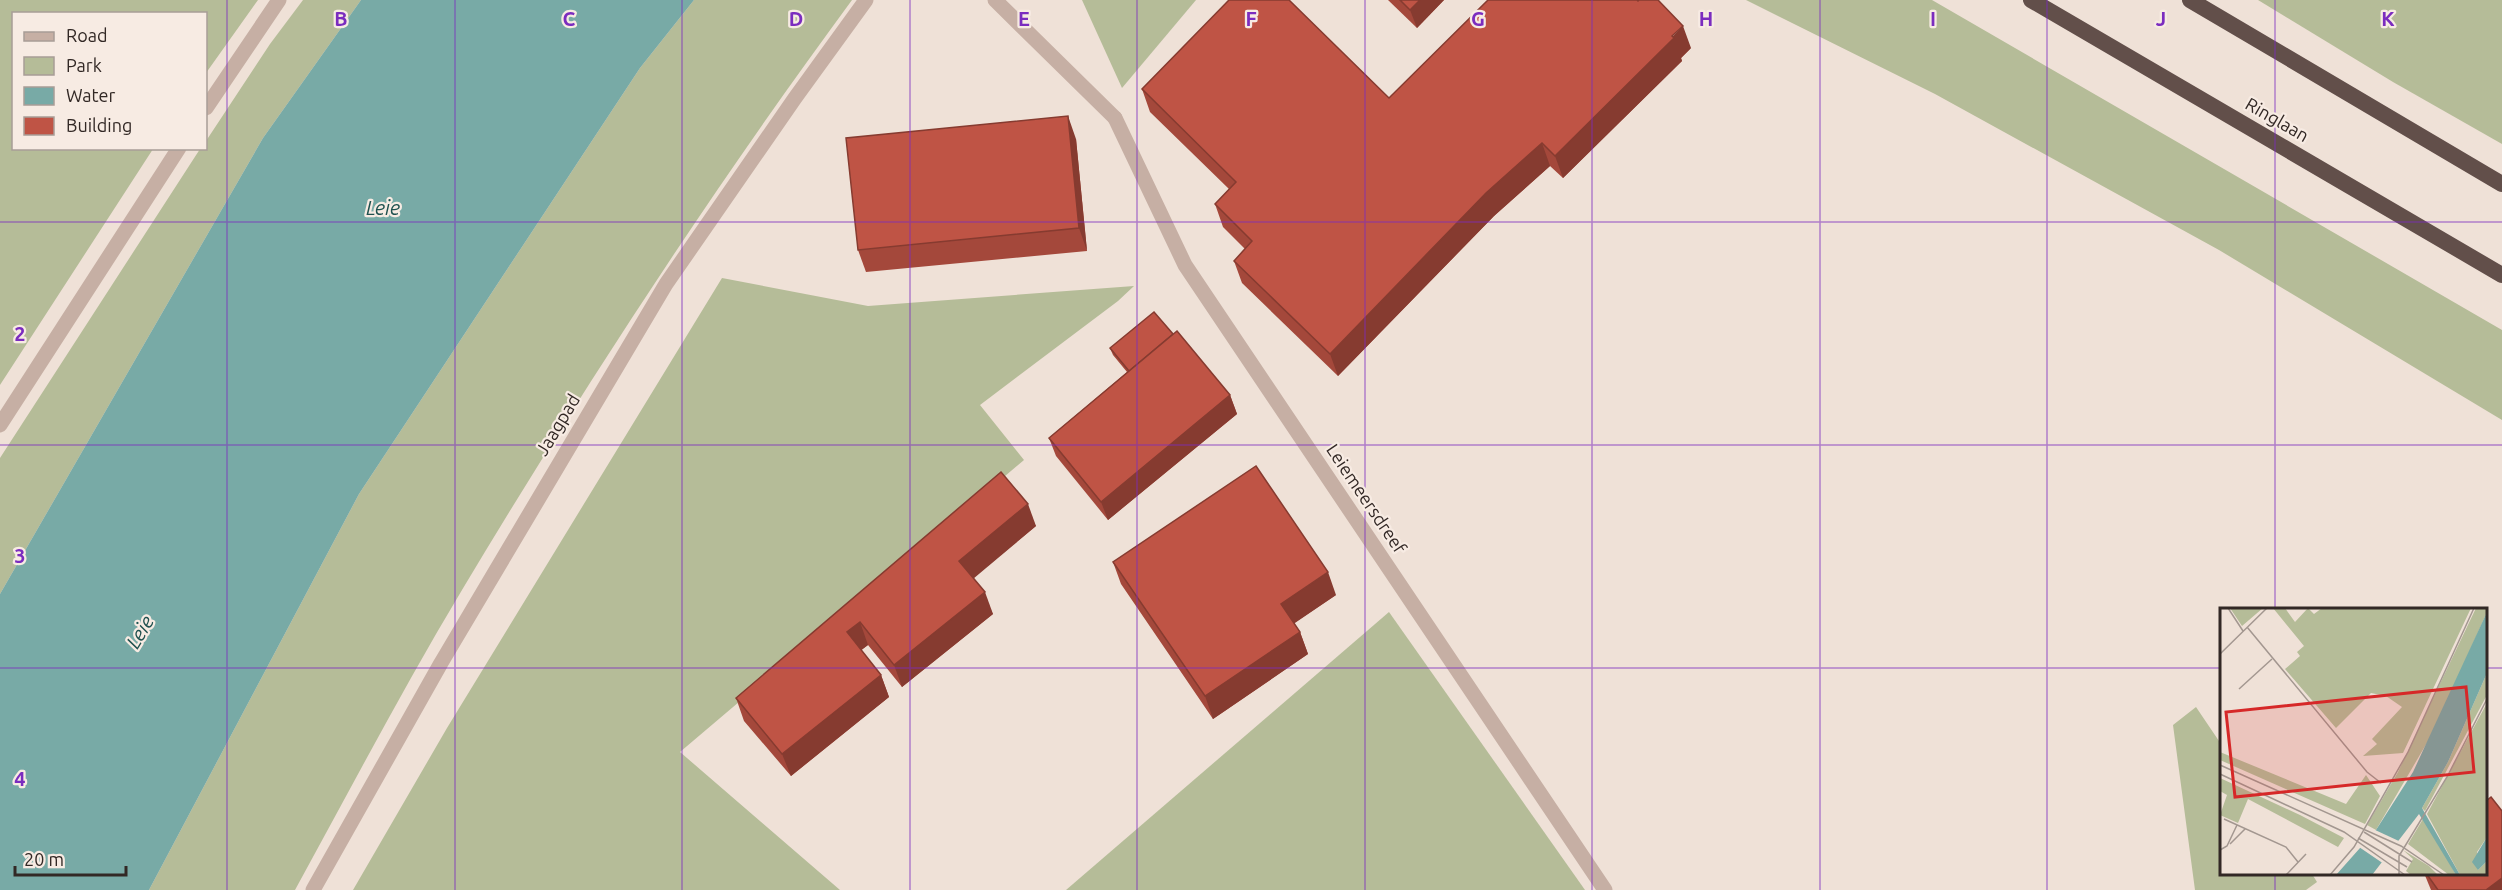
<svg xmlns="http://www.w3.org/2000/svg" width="2502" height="890" viewBox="0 0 2502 890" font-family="Ubuntu,sans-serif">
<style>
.green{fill:#b5bc98}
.water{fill:#78aaa6}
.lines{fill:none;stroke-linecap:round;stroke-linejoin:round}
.service{stroke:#c6afa4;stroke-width:15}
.minor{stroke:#c6afa4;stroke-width:15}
.trunk{stroke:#624f4a;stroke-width:16}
.wall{fill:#a4483b}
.shaded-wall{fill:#863b30}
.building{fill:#bf5445;stroke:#863b30;stroke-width:1.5}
.grid{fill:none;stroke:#7b2cbf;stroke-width:1.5;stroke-opacity:0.55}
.labels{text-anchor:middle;stroke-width:4.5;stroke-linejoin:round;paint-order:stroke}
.street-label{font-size:18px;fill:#322825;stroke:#f7ebe3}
.water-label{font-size:20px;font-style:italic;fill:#1e504e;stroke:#f7ebe3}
.inset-road{fill:none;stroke:#a39790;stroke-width:1.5}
.view{fill:#d62828;fill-opacity:0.15;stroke:#d62828;stroke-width:3}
.inset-edge{fill:none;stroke:#322825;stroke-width:3}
.grid-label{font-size:20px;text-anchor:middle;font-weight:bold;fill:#7b2cbf;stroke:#f7ebe3;stroke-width:4.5;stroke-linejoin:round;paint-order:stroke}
</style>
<rect width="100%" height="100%" fill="#efe1d7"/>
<g class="green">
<polygon points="0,0 258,0 206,73 206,14 14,14 14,148 153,149 0,385"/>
<polygon points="303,0 361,0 263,138 0,594 0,458 200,149 206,148 206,141 270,44"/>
<path d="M694 0H852C712 190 583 388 462 590 403 688 350 790 295 890H149L359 494 640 68Z"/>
<polygon points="1082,0 1196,0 1122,88"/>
<polygon points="1746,0 1932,0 2502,330 2502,420 2219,250 1935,94"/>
<polygon points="2258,0 2502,0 2502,144 2393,82"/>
<polygon points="722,278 868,306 1134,286 1118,301 980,405 1024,460 680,752 840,890 353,890 447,728"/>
<polygon points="1389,612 1585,890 1066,890"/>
<polygon points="2196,707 2221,744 2222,874 2312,874 2317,882 2306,890 2195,890 2173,725"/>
</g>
<polygon class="water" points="361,0 694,0 640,68 359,494 149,890 0,890 0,594 263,138"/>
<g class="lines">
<g class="service">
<polyline points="995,0 1115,118"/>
<polyline points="206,108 279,0"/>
<polyline points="0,425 179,148"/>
<polyline points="313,890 441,663 666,284 795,98 866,0"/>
</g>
<polyline class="minor" points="1115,118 1185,265 1605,890"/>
<g class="trunk">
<polyline points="2031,0 2502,275"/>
<polyline points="2190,0 2502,184"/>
</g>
</g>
<g class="wall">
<polygon points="1388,0 1444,0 1417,28"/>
<polygon points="1691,48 1681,58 1682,61 1563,178 1550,166 1494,216 1338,376 1242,283 1234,261 1245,249 1223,227 1215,204 1229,189 1150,112 1142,89 1389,98"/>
<polygon points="1076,139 1087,251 866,272 858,250"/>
<polygon points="1110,348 1230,395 1237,414 1108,520 1056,456 1049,438 1127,372 1113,355"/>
<polygon points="1001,472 1036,526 973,578 993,614 902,687 868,645 861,650 881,675 889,697 791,776 744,721 736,698"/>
<polygon points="1113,562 1336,595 1294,623 1300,632 1308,654 1213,719 1121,584"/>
<polygon points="2424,873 2486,873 2502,890 2431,890"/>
</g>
<g class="shaded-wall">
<polygon points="1420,0 1444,0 1417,28 1410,10"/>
<polygon points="1683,26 1691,48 1681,58 1682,61 1563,178 1555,156"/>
<polygon points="1068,116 1076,139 1087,251 1079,228"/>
<polygon points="1542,143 1550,166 1494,216 1338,376 1330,354 1486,193"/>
<polygon points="1230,395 1237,414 1108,520 1101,502"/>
<polygon points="1028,504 1036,526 967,584 959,561"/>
<polygon points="1328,572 1336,595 1289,627 1281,604"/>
<polygon points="985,592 993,614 902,687 894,665"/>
<polygon points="860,622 868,645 855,655 847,632"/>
<polygon points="1300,632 1308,654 1213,719 1205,696"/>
<polygon points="881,675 889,697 791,776 782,754"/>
<polygon points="2502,878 2502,890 2486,890"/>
</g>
<g class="building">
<polygon points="1229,0 1289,0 1389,98 1488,0 1637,0 1638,1 1639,0 1658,0 1683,26 1672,36 1674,38 1555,156 1542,143 1486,193 1330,354 1234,261 1252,241 1215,204 1236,182 1142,89"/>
<polygon points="1400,0 1420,0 1410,10"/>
<polygon points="1068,116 1079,228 858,250 846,138"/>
<polygon points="1154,312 1173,334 1129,371 1110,348"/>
<polygon points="1177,331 1230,395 1101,502 1049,438"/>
<polygon points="1256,466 1328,572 1281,604 1300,632 1205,696 1113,562"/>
<polygon points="1001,472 1028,504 959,561 985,592 894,665 860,622 847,632 881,675 782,754 736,698"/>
<polygon points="2491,797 2502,811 2502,878 2486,890 2438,890 2426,873 2486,873 2486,801"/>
</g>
<path class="grid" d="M227 0V890M455 0V890M682 0V890M910 0V890M1137 0V890M1365 0V890M1592 0V890M1820 0V890M2047 0V890M2275 0V610M0 222H2502M0 445H2502M0 668H2222M2486 668H2502M2275 874V890"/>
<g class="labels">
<g class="street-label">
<text transform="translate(2277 120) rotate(30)" y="6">Ringlaan</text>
<text transform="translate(558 425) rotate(-59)" y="6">Jaagpad</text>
<text transform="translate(1366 499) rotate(56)" y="6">Leiemeersdreef</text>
</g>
<g class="water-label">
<text x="383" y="215">Leie</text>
<text transform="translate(140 632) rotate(-59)" y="7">Leie</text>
</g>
</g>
<g transform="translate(2220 608)">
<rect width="267" height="267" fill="#efe1d7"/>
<path d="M10 0H43L22 18ZM53 0H65L75 14 88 0 94 6 102 0H251L183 145 143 148 157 136 152 131 182 99 166 88 151 85 116 120 65 61 80 48 77 44 84 38ZM256 0H267V4L215 121 156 222 147 217 178 164ZM267 65V87L205 203 202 200 228 154ZM267 95V229L257 244 258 262 267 253V267H240L207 206ZM0 144 126 196 146 167 160 188 145 216 0 152ZM0 170 80 207 124 230 118 239 28 191 18 215 0 207 7 187 0 183ZM203 211 219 235 236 267H229L188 236ZM183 242 209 258 218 267H191L186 263 193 251Z" fill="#b5bc98"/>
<path d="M267 4V65L228 154 202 200 240 267H236L199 206 152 267H116L156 222 193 164ZM267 229V253L258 262 252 254Z" fill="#78aaa6"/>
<path d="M153 221 181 234 164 256 139 239Z" fill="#efe1d7"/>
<path class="inset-road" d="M8 0 23 23M27 19 147 164 161 175M0 46 47 0M19 81 52 51M0 157 181 238 224 267M0 166 124 224 185 267M4 211 66 239 78 254M144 224 192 254M138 230 187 259M10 236 25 221M0 242 7 238 17 217M66 267 86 246M110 267 134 239 188 144 254 0M179 267V248L227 169 267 91"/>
<path class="view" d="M246 79 254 164 15 189 6 104Z"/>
<rect width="267" height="267" class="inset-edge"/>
</g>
<g class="grid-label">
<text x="341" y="26">B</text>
<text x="569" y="26">C</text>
<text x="796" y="26">D</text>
<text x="1024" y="26">E</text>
<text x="1251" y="26">F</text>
<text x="1478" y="26">G</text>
<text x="1706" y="26">H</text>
<text x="1933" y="26">I</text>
<text x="2161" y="26">J</text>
<text x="2388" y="26">K</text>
<text x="20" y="341">2</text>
<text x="20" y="563">3</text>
<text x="20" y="786">4</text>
</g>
<rect x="12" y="12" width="195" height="138" fill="#f7ebe3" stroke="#a89d97" stroke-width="1.5"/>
<rect x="24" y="32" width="30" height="9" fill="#c6afa4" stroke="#a89d97" stroke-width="1.5"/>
<text x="66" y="42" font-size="18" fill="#322825">Road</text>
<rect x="24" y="57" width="30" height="18" fill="#b5bc98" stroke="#a89d97" stroke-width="1.5"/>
<text x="66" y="72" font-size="18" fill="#322825">Park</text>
<rect x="24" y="87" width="30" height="18" fill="#78aaa6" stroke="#a89d97" stroke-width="1.5"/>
<text x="66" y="102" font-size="18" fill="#322825">Water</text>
<rect x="24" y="117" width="30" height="18" fill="#bf5445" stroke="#a89d97" stroke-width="1.5"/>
<text x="66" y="132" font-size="18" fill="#322825">Building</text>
<path d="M15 866v9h111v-9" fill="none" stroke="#322825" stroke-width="3"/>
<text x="24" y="866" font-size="18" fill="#322825" stroke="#f7ebe3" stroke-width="4.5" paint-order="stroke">20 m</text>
</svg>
